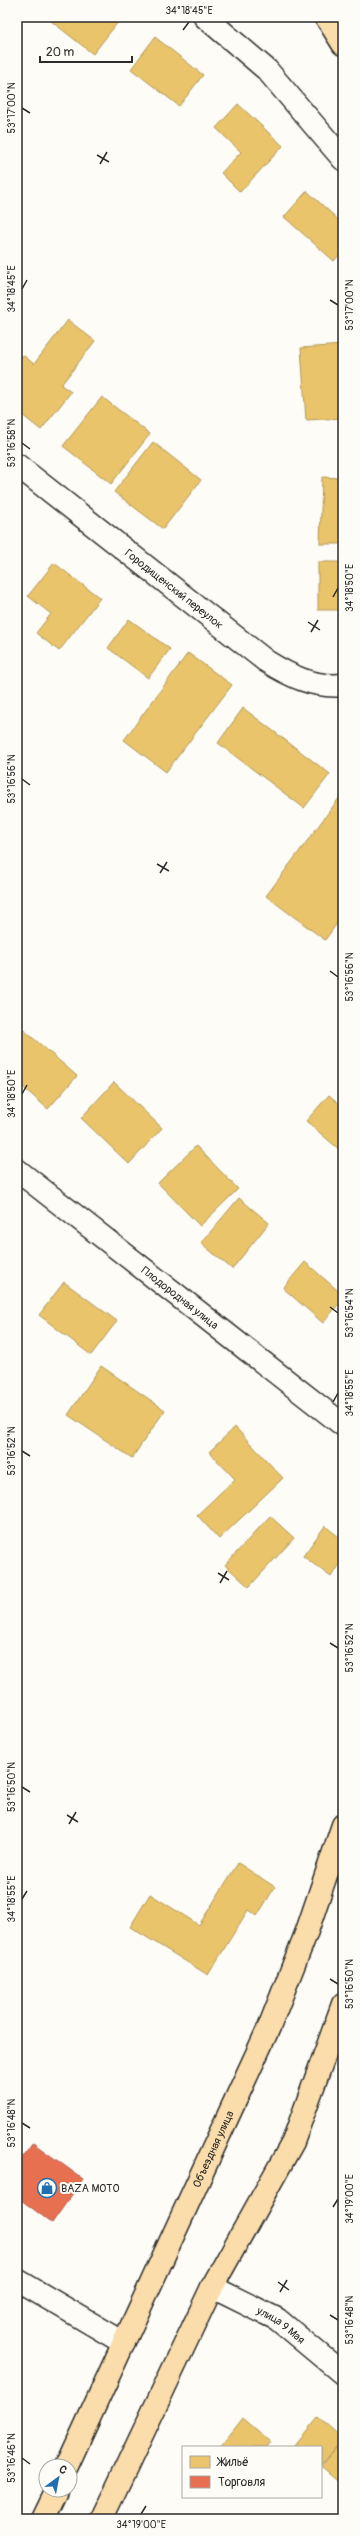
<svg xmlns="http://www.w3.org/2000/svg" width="360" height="2536" viewBox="0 0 360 2536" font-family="Pangolin,sans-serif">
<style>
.homes{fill:#e9c46a;stroke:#b09657}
.shops{fill:#e76f51;stroke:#af5b46}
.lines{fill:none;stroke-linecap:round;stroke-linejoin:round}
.street-casing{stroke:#2b2b2b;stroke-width:25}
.primary-casing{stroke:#2b2b2b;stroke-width:25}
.street{stroke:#fdfcf7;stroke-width:22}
.primary{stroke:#fbddab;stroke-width:22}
.ticks{fill:none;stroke:#2b2b2b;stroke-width:1.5}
.labels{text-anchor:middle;stroke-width:4;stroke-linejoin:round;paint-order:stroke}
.street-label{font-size:11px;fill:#2b2b2b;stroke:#fdfcf7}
.poi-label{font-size:11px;fill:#2b2b2b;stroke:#fdfcf7;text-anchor:start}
.neatline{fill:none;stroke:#2b2b2b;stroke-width:1.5}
.ticks-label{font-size:10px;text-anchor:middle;fill:#2b2b2b}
</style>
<rect width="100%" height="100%" fill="#fdfcf7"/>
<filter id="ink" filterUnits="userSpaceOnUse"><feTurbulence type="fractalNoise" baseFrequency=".025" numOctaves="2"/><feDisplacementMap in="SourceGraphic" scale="8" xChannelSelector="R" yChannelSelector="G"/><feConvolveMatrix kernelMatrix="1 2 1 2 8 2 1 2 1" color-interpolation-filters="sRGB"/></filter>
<g filter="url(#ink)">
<g class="homes">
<polygon points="46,17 122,17 93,54"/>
<polygon points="155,37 203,75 179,106 131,69"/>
<polygon points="238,104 283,146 240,192 221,173 241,152 216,128"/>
<polygon points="307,191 343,224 343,251 334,261 284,217"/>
<polygon points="68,320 95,341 61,385 71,392 41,430 17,411 17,362 23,355 34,364"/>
<polygon points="343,345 343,418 306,420 301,348"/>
<polygon points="102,397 150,434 111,484 63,446"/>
<polygon points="153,442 201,480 163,529 114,492"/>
<polygon points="322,477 343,478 343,544 320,544"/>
<rect x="318" y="562" width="25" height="48"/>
<polygon points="54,563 100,598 59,651 36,633 51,614 28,596"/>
<polygon points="129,619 170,649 148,678 108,648"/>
<polygon points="188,653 232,685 166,772 124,740"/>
<polygon points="243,708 330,774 304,808 218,743"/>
<polygon points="343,793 343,915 325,940 266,896"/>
<polygon points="18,1025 77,1076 48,1109 17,1082"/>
<polygon points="114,1082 162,1128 129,1164 81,1118"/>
<polygon points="329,1095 343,1107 343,1149 341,1151 306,1121"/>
<polygon points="196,1146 238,1189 200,1226 158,1183"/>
<polygon points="239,1198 269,1223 232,1269 201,1243"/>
<polygon points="305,1262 343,1295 343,1299 323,1323 283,1288"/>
<polygon points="64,1282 117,1321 91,1355 39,1315"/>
<polygon points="101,1366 165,1410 132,1458 68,1415"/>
<polygon points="235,1427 283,1478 219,1539 197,1515 235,1479 209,1452"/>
<polygon points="270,1516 294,1538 249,1587 225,1565"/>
<polygon points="325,1526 343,1540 343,1560 331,1577 303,1556"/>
<polygon points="238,1863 275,1887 257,1916 248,1910 208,1975 130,1927 150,1894 199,1925"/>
<polygon points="318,2417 343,2439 321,2465 321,2447 293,2447"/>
<polygon points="243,2418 271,2442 267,2447 220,2447"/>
<polygon points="343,2439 343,2486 321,2467"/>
</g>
<polygon class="shops" points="33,2143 83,2179 52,2223 17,2197 17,2165"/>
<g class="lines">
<defs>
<g id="street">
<polyline points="205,17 267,70 343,159"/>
<path id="s1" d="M17 465 266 661C290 676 314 688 343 685"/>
<path id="s2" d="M17 1170 343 1425"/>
<polyline points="17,2280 124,2343"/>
<path id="s3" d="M212 2287 277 2319 343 2374"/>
</g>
<g id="primary">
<polyline points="326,17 343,44"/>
<path id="s4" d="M67 2466 270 2025 307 1931 343 1825"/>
<polyline points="42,2519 56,2490"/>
<polyline points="102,2519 212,2287 293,2142 343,2004"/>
</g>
</defs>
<use href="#street" class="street-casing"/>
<use href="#primary" class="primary-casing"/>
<use href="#street" class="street"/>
<use href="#primary" class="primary"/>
</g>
</g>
<path class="ticks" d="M183 30 189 22M22 108 30 113M97 155 109 162M100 164 107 152M22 289 27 280M330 300 338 305M22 443 30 449M333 597 338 588M308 622 320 630M311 632 318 620M22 779 30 785M157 864 169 871M160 873 167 862M330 971 338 977M22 1094 27 1085M330 1307 338 1313M333 1402 338 1393M22 1451 30 1456M218 1573 229 1580M220 1583 227 1571M330 1643 338 1648M22 1787 30 1792M67 1815 78 1822M69 1824 76 1812M22 1899 27 1891M330 1979 338 1984M22 2123 30 2128M333 2207 338 2199M278 2282 289 2290M280 2292 287 2280M330 2315 338 2320M22 2458 30 2464M141 2514 146 2506"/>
<defs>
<symbol id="shop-ring" viewBox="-11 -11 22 22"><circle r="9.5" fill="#fdfcf7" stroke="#1f6fb2" stroke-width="1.5"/><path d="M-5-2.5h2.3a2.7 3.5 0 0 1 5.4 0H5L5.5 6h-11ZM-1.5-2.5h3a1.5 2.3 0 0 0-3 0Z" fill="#1f6fb2"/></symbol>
</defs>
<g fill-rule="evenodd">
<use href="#shop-ring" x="36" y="2177" width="22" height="22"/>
</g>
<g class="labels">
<g class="street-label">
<text dy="4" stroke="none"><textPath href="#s1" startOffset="200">Городищенский переулок</textPath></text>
<text dy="4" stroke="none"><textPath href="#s2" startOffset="207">Плодородная улица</textPath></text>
<text dy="4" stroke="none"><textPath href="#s4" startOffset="349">Объездная улица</textPath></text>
<text dy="4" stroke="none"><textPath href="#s3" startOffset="79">улица 9 Мая</textPath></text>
</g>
<g class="poi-label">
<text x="61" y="2192">BAZA MOTO</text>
</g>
</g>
<rect width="360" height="2536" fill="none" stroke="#fdfcf7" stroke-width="44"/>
<rect x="182" y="2446" width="140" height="52" fill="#fdfcf7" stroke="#a9a8a5"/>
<rect x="190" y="2456" width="20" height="12" fill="#e9c46a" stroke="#a9a8a5"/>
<text x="218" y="2466" font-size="12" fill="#2b2b2b">Жильё</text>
<rect x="190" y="2476" width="20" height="12" fill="#e76f51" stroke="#a9a8a5"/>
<text x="218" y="2486" font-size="12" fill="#2b2b2b">Торговля</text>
<g transform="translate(58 2478) rotate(32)"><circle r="19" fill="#fdfcf7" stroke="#a9a8a5"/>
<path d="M0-3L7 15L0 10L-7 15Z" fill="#1f6fb2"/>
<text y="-6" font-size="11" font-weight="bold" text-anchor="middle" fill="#2b2b2b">С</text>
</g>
<path d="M40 56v6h92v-6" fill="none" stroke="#2b2b2b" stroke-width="2"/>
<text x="46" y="56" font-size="12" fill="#2b2b2b" stroke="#fdfcf7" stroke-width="3" paint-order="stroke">20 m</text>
<rect x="22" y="22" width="316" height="2492" class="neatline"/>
<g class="ticks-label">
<text x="189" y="14">34°18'45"E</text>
<text transform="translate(11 108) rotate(-90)" y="4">53°17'00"N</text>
<text transform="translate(11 289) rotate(-90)" y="4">34°18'45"E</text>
<text transform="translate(349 305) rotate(-90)" y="4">53°17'00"N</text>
<text transform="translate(11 443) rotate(-90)" y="4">53°16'58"N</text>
<text transform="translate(349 588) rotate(-90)" y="4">34°18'50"E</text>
<text transform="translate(11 779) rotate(-90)" y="4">53°16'56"N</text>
<text transform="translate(349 977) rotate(-90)" y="4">53°16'56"N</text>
<text transform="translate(11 1094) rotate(-90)" y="4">34°18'50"E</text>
<text transform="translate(349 1313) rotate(-90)" y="4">53°16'54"N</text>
<text transform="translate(349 1393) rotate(-90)" y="4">34°18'55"E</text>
<text transform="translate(11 1451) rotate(-90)" y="4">53°16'52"N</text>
<text transform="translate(349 1648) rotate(-90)" y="4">53°16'52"N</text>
<text transform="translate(11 1787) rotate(-90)" y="4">53°16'50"N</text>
<text transform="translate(11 1899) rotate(-90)" y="4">34°18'55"E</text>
<text transform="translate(349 1984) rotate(-90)" y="4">53°16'50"N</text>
<text transform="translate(11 2123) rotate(-90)" y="4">53°16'48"N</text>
<text transform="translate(349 2199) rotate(-90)" y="4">34°19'00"E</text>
<text transform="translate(349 2320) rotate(-90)" y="4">53°16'48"N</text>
<text transform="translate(11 2458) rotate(-90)" y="4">53°16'46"N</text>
<text x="141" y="2528">34°19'00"E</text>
</g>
</svg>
